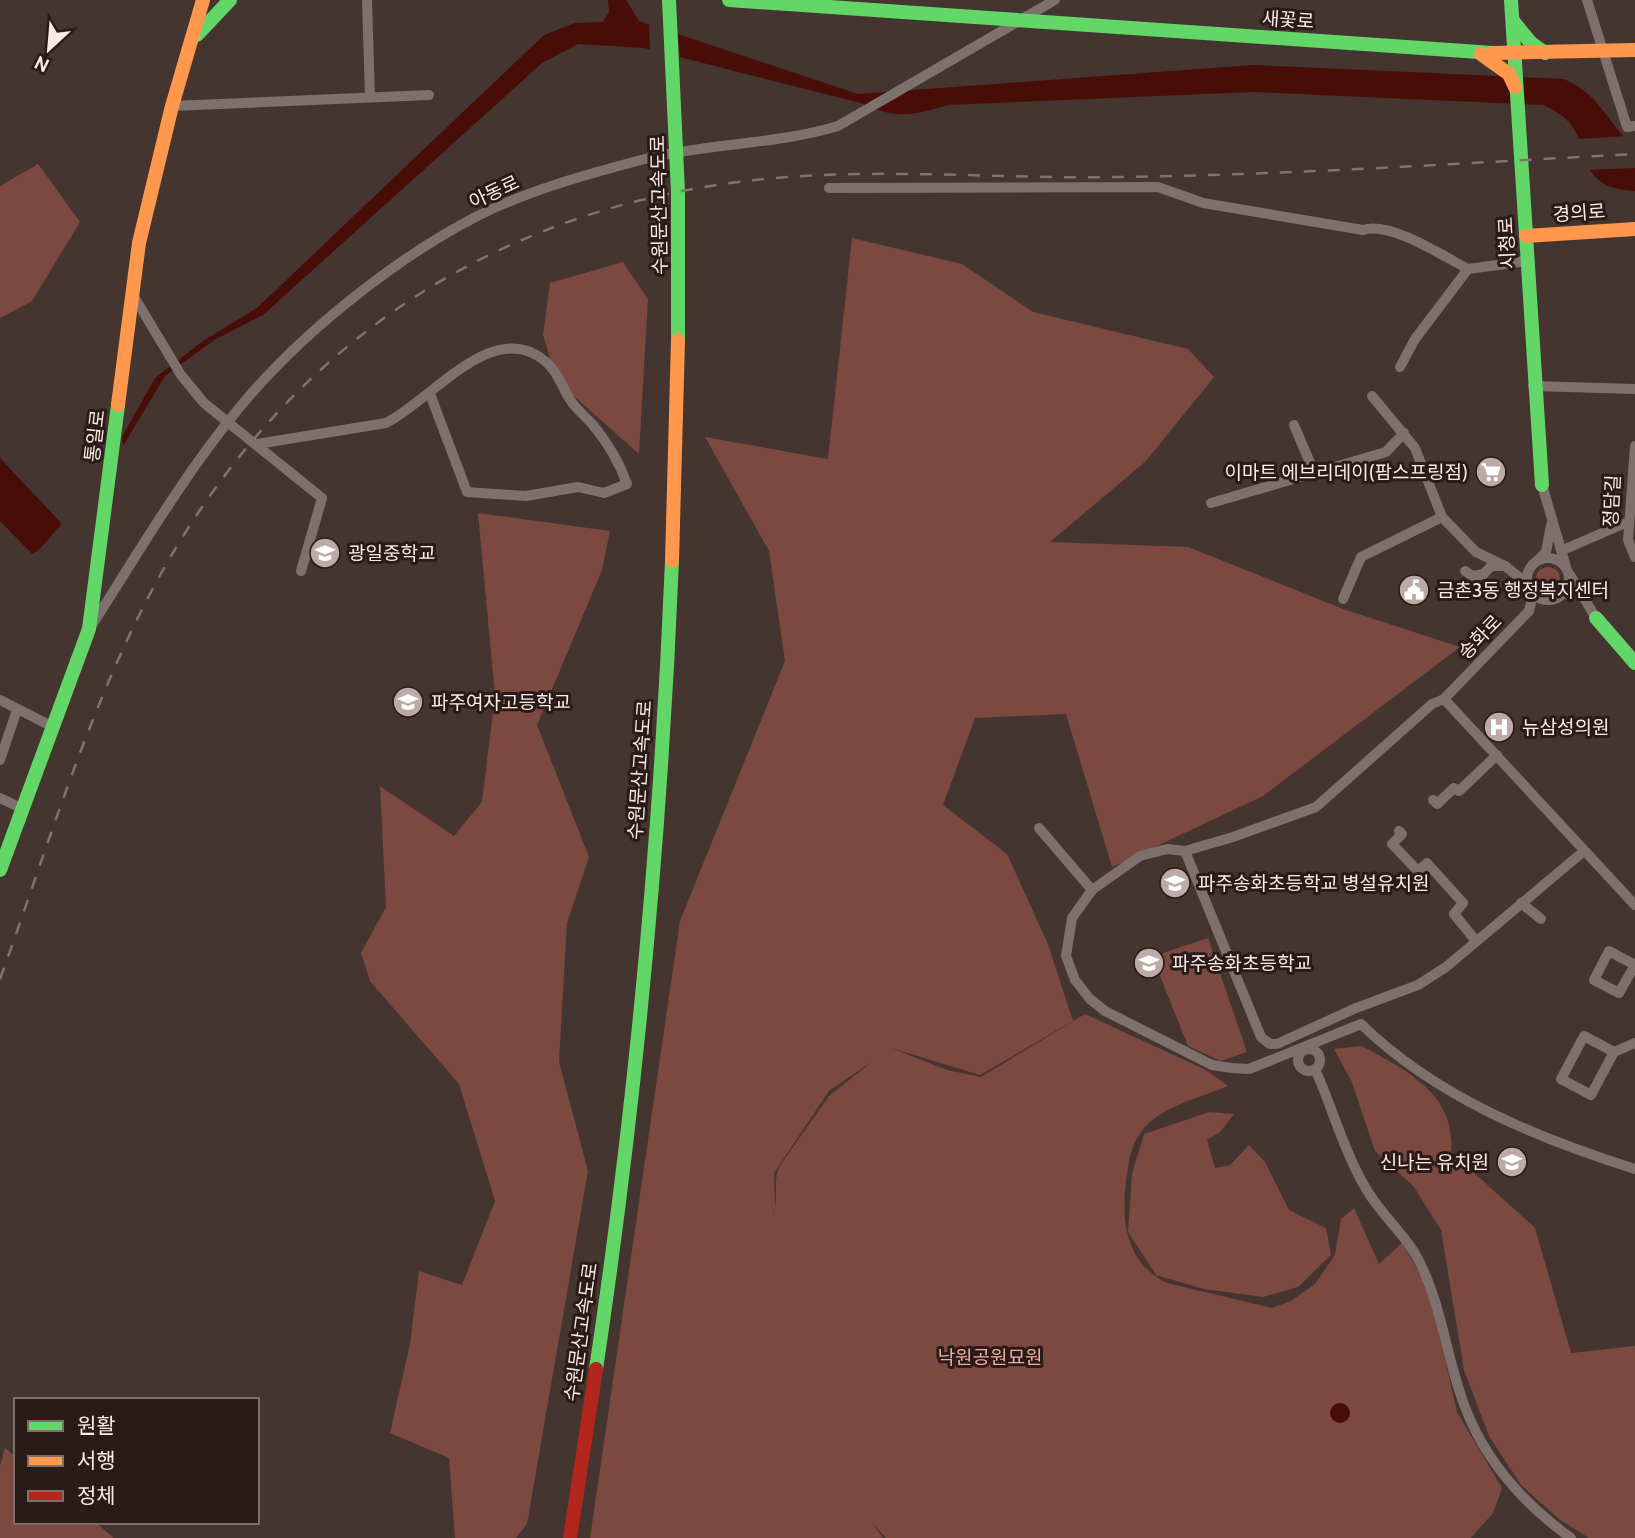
<svg xmlns="http://www.w3.org/2000/svg" width="1635" height="1538" font-family="Cabin,'Noto Sans KR',sans-serif">
<style>
.green{fill:#7b4940;fill-rule:evenodd}
.water{fill:#470d06}
.pier{fill:#453531}
.lines{fill:none;stroke-linecap:round;stroke-linejoin:round}
.street{stroke:#7d706d;stroke-width:10}
.fast{stroke:#63d668;stroke-width:14}
.slow{stroke:#ff974d;stroke-width:14}
.jam{stroke:#b3261e;stroke-width:14}
.rail{stroke:#807270;stroke-width:2.5;stroke-dasharray:12 12;stroke-linecap:butt}
.labels{text-anchor:middle;dominant-baseline:central;stroke-width:6;stroke-linejoin:round;paint-order:stroke}
.street-label{font-size:19px;fill:#fde9e5;stroke:#291b18}
.poi-label{font-size:19px;fill:#fde9e5;stroke:#291b18;text-anchor:start}
.park-label{font-size:19px;fill:#f2aa9c;stroke:#291b18}
</style>
<rect width="100%" height="100%" fill="#453531"/>
<!-- green -->
<g class="green">
<path d="M38,164L80,222L32,301L0,318V186Z"/>
<path d="M852,238L962,264L1033,312L1188,349L1214,377L1146,461L1050,542L1188,547L1343,609L1460,647L1263,796L1112,867L1066,714L975,718L943,805L1007,854L1048,944L1073,1021L980,1075L891,1048L947,1070L981,1077L1085,1014L1206,1070L1228,1086C1202,1097 1166,1105 1146,1126C1131,1142 1129,1160 1126,1181C1121,1221 1126,1263 1167,1283L1272,1308L1291,1301L1315,1284L1335,1255L1341,1219L1354,1208L1379,1264L1402,1243L1429,1290L1457,1412L1502,1488L1493,1513L1471,1538H886L872,1523L883,1538H590L680,921L785,661L769,551L705,437L828,459ZM873,1061L829,1096L779,1167C772,1184 780,1201 772,1217L775,1207L774,1173L829,1091Z"/>
<path d="M623,262L648,299L639,454L557,381L543,335L550,283Z"/>
<path d="M478,513L610,531L602,570L537,725L589,857L567,923L559,1062L588,1171L527,1524L516,1538H455L449,1458L390,1433L410,1344L419,1271L462,1285L495,1201L459,1084L370,981L361,953L386,907L380,786L454,836L482,802L495,695Z"/>
<circle cx="1548" cy="579" r="12"/>
<path d="M1208,938L1247,1052L1221,1061L1188,1046L1158,971L1163,953Z"/>
<path d="M1362,1046C1406,1070 1457,1095 1451,1152L1535,1228L1571,1353L1635,1346V1538H1589L1559,1519L1521,1485L1489,1436L1464,1370L1441,1230L1414,1187L1375,1151L1351,1080L1334,1049Z"/>
<path d="M1209,1112L1234,1114L1220,1132L1207,1140L1215,1168L1230,1165L1249,1145L1265,1162L1289,1210L1326,1228L1331,1255L1298,1287L1263,1297L1204,1289L1156,1275L1128,1232L1132,1174L1144,1134Z"/>
<path d="M5,1448L16,1457V1522H95L114,1538H0V1466Z"/>
</g>
<!-- water -->
<g class="water">
<path d="M608,0H626L639,21L858,94L1253,65L1564,79C1601,95 1607,123 1635,148V191C1560,187 1607,131 1543,105L1254,92L948,105C914,115 895,120 861,103L644,48L578,44L542,63L263,315L214,340L165,376L123,446L122,437L155,378L203,341L257,308L544,35L575,23L603,22L609,12Z"/>
<path d="M0,458L62,524C51,534 44,548 32,554L0,521Z"/>
<circle cx="1340" cy="1413" r="10"/>
</g>
<!-- pier -->
<g class="pier">
<path d="M649,20L678,30L680,61L650,53Z"/>
<path d="M1627,136L1635,143V168L1586,170L1577,139Z"/>
</g>
<g class="lines">
<!-- street -->
<g class="street">
<path d="M367,0L370,97"/>
<path d="M1587,0L1627,127L1635,126"/>
<path d="M172,106L429,95"/>
<path d="M829,188L1158,187L1203,203L1363,230C1390,221 1443,256 1468,269"/>
<path d="M133,295L181,375L204,403L322,498L301,571"/>
<path d="M1400,367L1415,339L1468,269L1527,261"/>
<path d="M1533,386L1635,389"/>
<path d="M1372,396L1415,448L1442,517L1476,552L1505,566"/>
<path d="M1294,425L1314,472"/>
<path d="M257,444L386,423C432,400 493,317 545,361C558,371 562,388 571,401C577,410 586,417 593,425C608,443 619,461 627,484L604,493L578,487L526,496L467,492L430,394"/>
<path d="M1635,446L1628,540L1635,557"/>
<path d="M1542,485L1566,567"/>
<path d="M1211,503L1386,452L1404,433"/>
<path d="M1563,550L1623,524L1628,525"/>
<circle cx="1548" cy="579" r="21"/>
<path d="M1537,561L1546,552L1551,525"/>
<path d="M1465,571L1473,576L1484,574L1491,566H1505L1527,583"/>
<path d="M1570,575L1596,618"/>
<path d="M1343,599L1361,557L1442,517"/>
<path d="M92,625C142,547 190,464 251,394C312,324 410,247 494,208C541,187 595,172 645,159C709,143 775,145 838,126L1055,0"/>
<path d="M1444,699L1529,611L1533,595"/>
<path d="M0,700L53,727"/>
<path d="M0,760L17,710"/>
<path d="M0,798L23,809"/>
<path d="M1433,800L1437,804L1454,788L1459,791L1497,755"/>
<path d="M1039,828L1092,890"/>
<path d="M1399,831L1402,834L1392,844L1418,871L1427,863L1463,903L1454,914L1476,941"/>
<path d="M1185,851L1261,1037L1270,1044H1277L1356,1008L1418,985L1446,967L1584,851"/>
<path d="M1521,903L1541,919"/>
<path d="M1635,905L1444,699L1432,704L1316,807L1233,837L1185,851L1167,849L1140,856L1092,890L1072,918L1066,956L1075,980L1090,999L1105,1011L1212,1065L1232,1068L1249,1069L1361,1024C1436,1097 1537,1138 1635,1169"/>
<path d="M1635,965L1619,993L1594,980L1609,951L1635,965V966"/>
<path d="M1584,1036L1614,1052L1591,1095L1561,1079Z"/>
<circle cx="1309" cy="1060" r="11"/>
<path d="M1614,1052L1635,1043"/>
<path d="M1315,1069C1333,1109 1345,1155 1368,1192C1384,1218 1408,1237 1421,1265C1443,1311 1447,1361 1465,1407C1486,1463 1524,1504 1571,1538"/>
</g>
<!-- fast -->
<g class="fast">
<path d="M669,0L678,192V340"/>
<path d="M729,0L1493,53"/>
<path d="M1511,0L1542,485"/>
<path d="M1513,21L1531,43L1545,53"/>
<path d="M197,35L230,0"/>
<path d="M1596,618L1635,663"/>
<path d="M0,870L89,629L118,405"/>
<path d="M596,1369C636,1102 661,831 672,561"/>
</g>
<!-- slow -->
<g class="slow">
<path d="M1493,53L1635,50"/>
<path d="M1481,54L1509,74L1515,87"/>
<path d="M1526,236L1635,229"/>
<path d="M118,405L139,243L172,106L203,0"/>
<path d="M672,561L678,340"/>
</g>
<!-- jam -->
<path class="jam" d="M570,1538L596,1369"/>
<!-- rail -->
<path class="rail" d="M0,979C56,825 102,660 192,522C331,310 536,196 787,177C897,169 1008,179 1118,177C1290,175 1463,163 1635,154"/>
</g>
<!-- icons -->
<defs>
<g id="supermarket-disc" transform="scale(1.575)"><circle r="9.5" fill="#bdaaa6" stroke="#291b18"/><path d="M-6-5.5h2.5l.6 2H6L4.5 2H-2.5L-4.4-4H-6ZM-1.5 3.2a1.3 1.3 0 1 0 .1 0ZM3 3.2a1.3 1.3 0 1 0 .1 0Z" fill="#fff"/></g>
<g id="school-disc" transform="scale(1.575)"><circle r="9.5" fill="#bdaaa6" stroke="#291b18"/><path d="M0-5L7-2L0 1L-7-2ZM-4 1L0 2.5L4 1V4Q0 6-4 4Z" fill="#fff"/></g>
<g id="civic-disc" transform="scale(1.575)"><circle r="9.5" fill="#bdaaa6" stroke="#291b18"/><path d="M-.6-6.5H3V-4.5H.6V-3L4-1V1h2V6H-6V1h2V-1L-.6-3ZM-1.2 2.5V6h2.4V2.5Z" fill="#fff"/></g>
<g id="hospital-disc" transform="scale(1.575)"><circle r="9.5" fill="#bdaaa6" stroke="#291b18"/><path d="M-5-5h3v3.5h4V-5h3V5h-3V1.5h-4V5h-3Z" fill="#fff"/></g>
</defs>
<g fill-rule="evenodd">
<use href="#supermarket-disc" x="1491" y="472"/>
<use href="#school-disc" x="325" y="553"/>
<use href="#civic-disc" x="1414" y="590"/>
<use href="#school-disc" x="408" y="702"/>
<use href="#hospital-disc" x="1499" y="727"/>
<use href="#school-disc" x="1175" y="883"/>
<use href="#school-disc" x="1149" y="963"/>
<use href="#school-disc" x="1512" y="1162"/>
</g>
<g class="labels">
<!-- street labels -->
<g class="street-label">
<text transform="translate(1288 20) rotate(4)">새꽃로</text>
<text transform="translate(494 192) rotate(-25)">아동로</text>
<text transform="translate(659 205) rotate(-91)">수원문산고속도로</text>
<text transform="translate(1579 213) rotate(-4)">경의로</text>
<text transform="translate(1507 243) rotate(-93)">시청로</text>
<text transform="translate(95 436) rotate(-83)">통일로</text>
<text transform="translate(1612 501) rotate(-87)">정담길</text>
<text transform="translate(1480 637) rotate(-46)">송화로</text>
<text transform="translate(640 770) rotate(-86)">수원문산고속도로</text>
<text transform="translate(581 1332) rotate(-82)">수원문산고속도로</text>
</g>
<!-- poi labels -->
<g class="poi-label">
<text x="1468" y="472" text-anchor="end">이마트 에브리데이(팜스프링점)</text>
<text x="348" y="553">광일중학교</text>
<text x="1437" y="590">금촌3동 행정복지센터</text>
<text x="431" y="702">파주여자고등학교</text>
<text x="1522" y="727">뉴삼성의원</text>
<text x="1198" y="883">파주송화초등학교 병설유치원</text>
<text x="1172" y="963">파주송화초등학교</text>
<text x="1489" y="1162" text-anchor="end">신나는 유치원</text>
</g>
<!-- park labels -->
<g class="park-label">
<text x="990" y="1357">낙원공원묘원</text>
</g>
</g>
<!-- legend -->
<rect x="14" y="1398" width="245" height="126" fill="#291b18" stroke="#7e6d6a" stroke-width="2"/>
<rect x="28" y="1421" width="35" height="10" fill="#63d668" stroke="#7e6d6a" stroke-width="2"/>
<text x="77" y="1433" font-size="21" fill="#fde9e5">원활</text>
<rect x="28" y="1456" width="35" height="10" fill="#ff974d" stroke="#7e6d6a" stroke-width="2"/>
<text x="77" y="1468" font-size="21" fill="#fde9e5">서행</text>
<rect x="28" y="1491" width="35" height="10" fill="#b3261e" stroke="#7e6d6a" stroke-width="2"/>
<text x="77" y="1503" font-size="21" fill="#fde9e5">정체</text>
<!-- north arrow -->
<g transform="translate(49 49) rotate(206)" stroke="#291b18" stroke-width="5" paint-order="stroke">
<path d="M0-5L12 26L0 18L-12 26Z" fill="#fde9e5"/>
<text y="-10" font-size="19" font-weight="bold" text-anchor="middle" fill="#fde9e5">N</text>
</g>
</svg>
